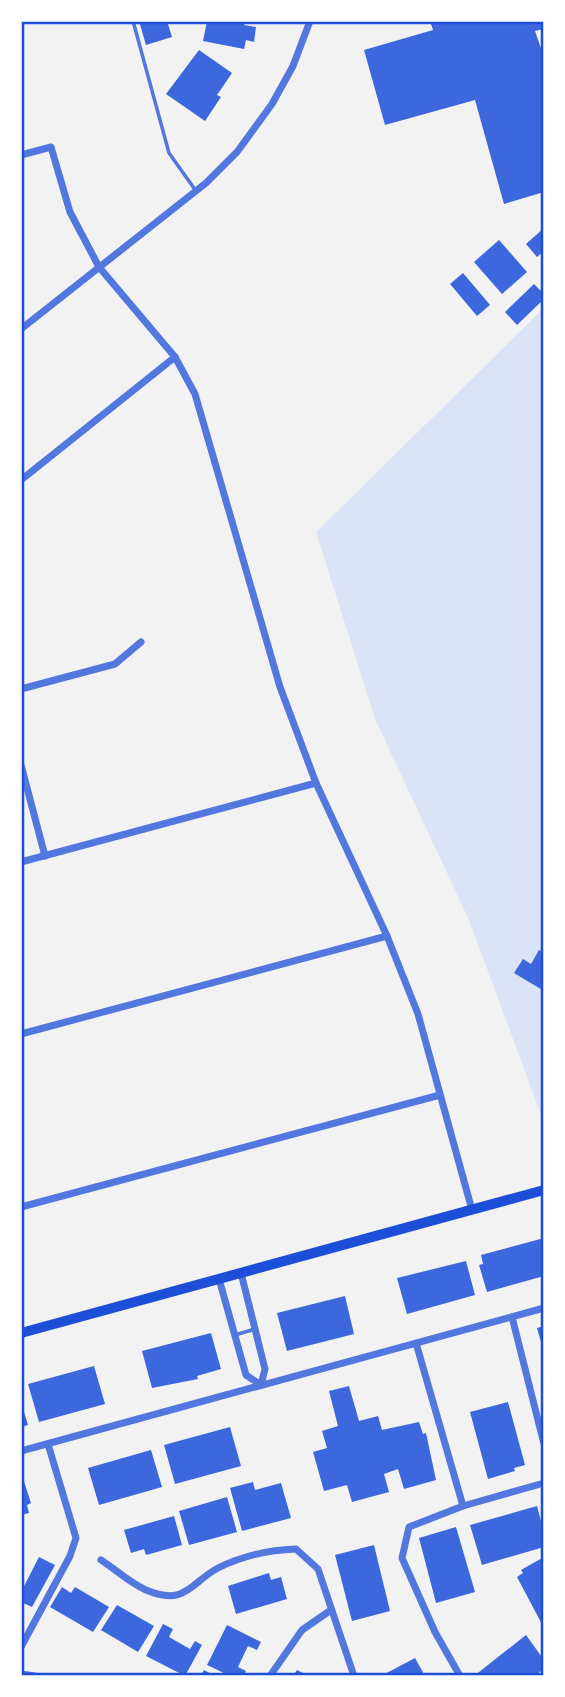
<svg xmlns="http://www.w3.org/2000/svg" width="565" height="1697" font-family="Figtree,sans-serif">
<style>
.green{fill:#dbe4f7}
.building{fill:#3d67dc}
.lines{fill:none;stroke-linecap:round;stroke-linejoin:round}
.service{stroke:#5277de;stroke-width:3.5}
.minor{stroke:#5277de;stroke-width:7}
.secondary{stroke:#1d4ed8;stroke-width:10}
.neatline{fill:none;stroke:#1d4ed8;stroke-width:2.5}
</style>
<rect width="100%" height="100%" fill="#f2f2f2"/>
<!-- green -->
<path class="green" d="M544,308V1123L469,920L375,719L316,532Z"/>
<!-- building -->
<g class="building">
<path d="M139,21H167L172,37L146,45Z"/>
<path d="M207,21H245L244,25L256,27L254,42L246,40L244,49L203,41Z"/>
<path d="M430,21H544V29L535,31L544,57V192L504,204L475,100L385,125L364,50L433,30Z"/>
<path d="M199,50L232,73L217,95L221,97L205,121L166,94Z"/>
<path d="M544,228V251L537,257L526,244Z"/>
<path d="M499,240L527,272L502,294L474,262Z"/>
<path d="M463,273L490,305L477,316L450,284Z"/>
<path d="M534,284L544,294V299L517,325L505,312Z"/>
<path d="M539,950L544,953V991L514,973L523,959L531,964Z"/>
<path d="M544,1238V1276L487,1292L479,1265L483,1264L481,1255Z"/>
<path d="M466,1261L475,1295L407,1314L397,1278Z"/>
<path d="M345,1296L354,1334L287,1351L277,1313Z"/>
<path d="M544,1326V1349H543L537,1328Z"/>
<path d="M211,1333L221,1369L197,1376L198,1379L152,1388L142,1351Z"/>
<path d="M94,1366L105,1404L39,1422L28,1384Z"/>
<path d="M349,1386L359,1421L378,1416L382,1430L419,1422L423,1434L426,1433L436,1480L404,1489L398,1469L384,1474L389,1492L352,1502L347,1485L324,1491L313,1452L327,1448L322,1431L338,1426L329,1391Z"/>
<path d="M21,1402L28,1425L21,1427Z"/>
<path d="M508,1402L525,1465L514,1468L515,1471L488,1479L470,1412Z"/>
<path d="M230,1427L241,1466L175,1484L164,1445Z"/>
<path d="M151,1450L162,1487L99,1505L88,1468Z"/>
<path d="M21,1472L31,1503L27,1505L29,1513L21,1515Z"/>
<path d="M253,1482L255,1490L281,1483L291,1518L242,1531L230,1488Z"/>
<path d="M227,1497L237,1532L189,1545L179,1511Z"/>
<path d="M537,1506L544,1532V1547L482,1565L470,1525Z"/>
<path d="M174,1516L182,1545L146,1555L144,1549L131,1553L124,1530Z"/>
<path d="M456,1527L475,1592L436,1603L419,1538Z"/>
<path d="M374,1545L390,1611L352,1621L335,1555Z"/>
<path d="M39,1557L55,1565L32,1607L21,1602V1592Z"/>
<path d="M544,1557V1628L517,1577L523,1573L521,1570Z"/>
<path d="M269,1573L271,1580L281,1577L287,1599L236,1614L228,1586Z"/>
<path d="M62,1587L71,1593L75,1587L109,1607L93,1632L50,1607Z"/>
<path d="M117,1605L154,1626L138,1652L101,1630Z"/>
<path d="M163,1624L173,1629L169,1637L190,1649L195,1641L202,1645L185,1676L146,1656Z"/>
<path d="M227,1625L261,1642L257,1650L248,1646L238,1667L246,1671L243,1676H230L207,1665Z"/>
<path d="M526,1635L544,1660V1669L534,1676H474Z"/>
<path d="M415,1658L425,1676H381Z"/>
<path d="M204,1670L215,1676H200Z"/>
<path d="M297,1670L309,1676H293Z"/>
</g>
<g class="lines">
<!-- service -->
<g class="service">
<path d="M21,21H22"/>
<path d="M133,21L169,153L196,191"/>
<path d="M235,1335L255,1329"/>
</g>
<!-- minor -->
<g class="minor">
<path d="M21,155L51,147L70,212L99,267L175,357L195,394L280,687L316,783L387,936L418,1014L472,1210"/>
<path d="M21,329L206,183L237,152L272,104L293,66L310,21"/>
<path d="M21,480L175,357"/>
<path d="M21,689L115,664L141,642"/>
<path d="M21,765L45,856"/>
<path d="M21,862L316,783"/>
<path d="M21,1034L387,936"/>
<path d="M21,1207L440,1095"/>
<path d="M219,1279L246,1375L261,1385L265,1369L241,1273"/>
<path d="M512,1317L544,1444"/>
<path d="M416,1343L463,1506"/>
<path d="M21,1451L544,1308"/>
<path d="M101,1560C115,1569 130,1583 146,1590C186,1607 191,1582 218,1568C244,1555 268,1550 296,1549L318,1569L354,1676"/>
<path d="M21,1647L70,1556L76,1538L48,1444"/>
<path d="M21,1674L35,1676"/>
<path d="M270,1676L302,1630L331,1610"/>
<path d="M460,1676L435,1632L402,1558L409,1527L463,1506L544,1483"/>
</g>
<!-- secondary -->
<path class="secondary" d="M21,1333L544,1190"/>
</g>
<!-- border -->
<rect width="565" height="1697" fill="none" stroke="#ffffff" stroke-width="46"/>
<rect x="23" y="23" width="519" height="1651" class="neatline"/>
</svg>
